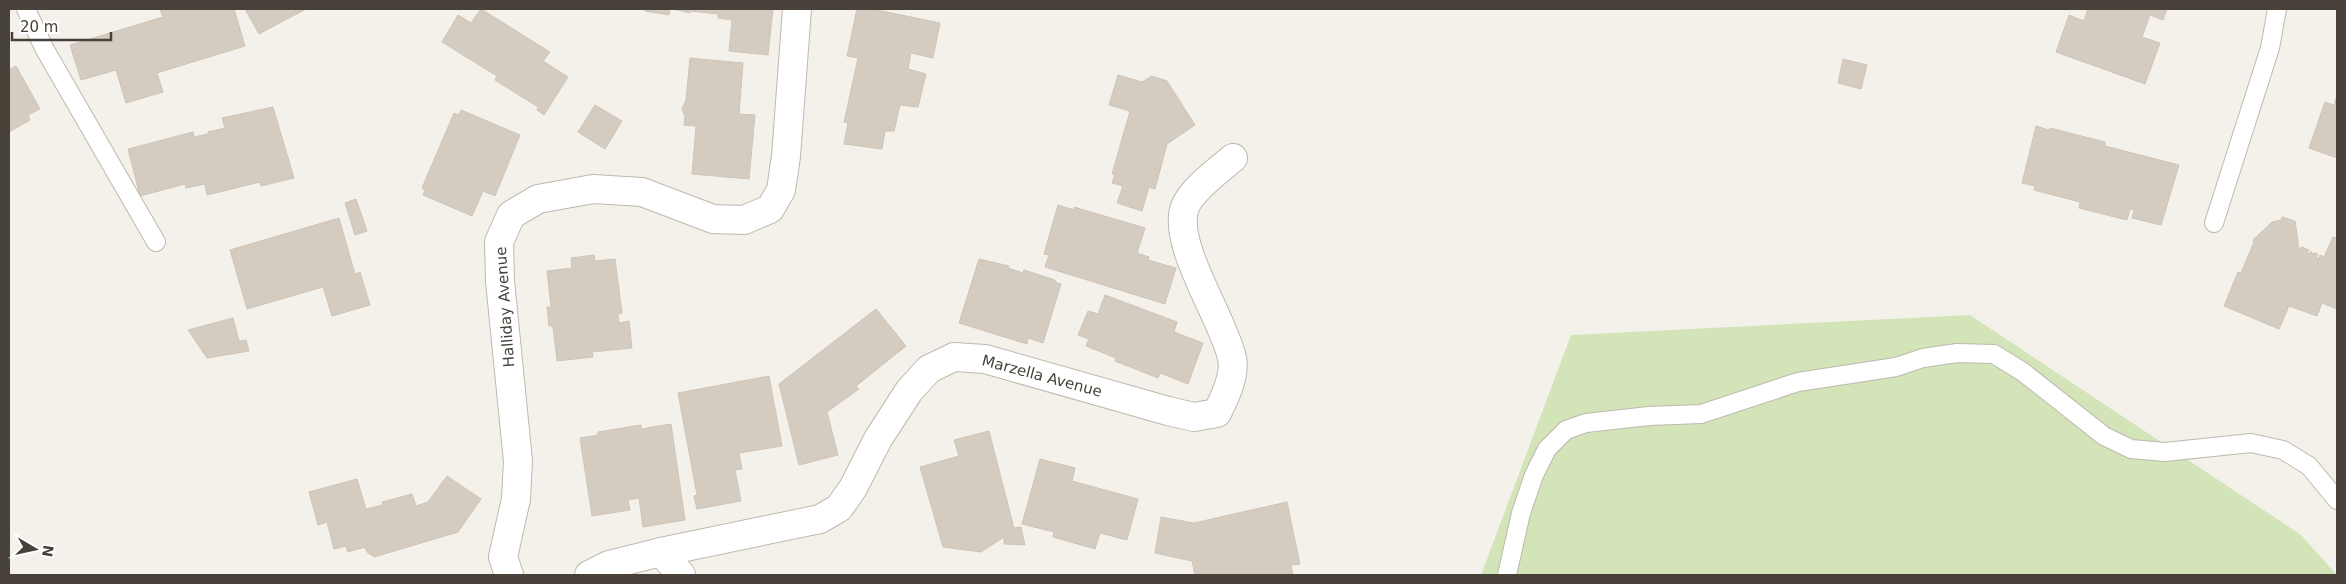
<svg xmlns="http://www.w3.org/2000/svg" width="2346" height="584" font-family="'DejaVu Sans',sans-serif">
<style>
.green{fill:#d2e4b8}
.building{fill:#d5ccc1;stroke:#cfc4b5}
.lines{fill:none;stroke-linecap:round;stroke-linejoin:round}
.service-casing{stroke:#bfb8ae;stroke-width:20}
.minor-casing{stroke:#bfb8ae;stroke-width:30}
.service{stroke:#fff;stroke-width:18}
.minor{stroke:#fff;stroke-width:28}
.labels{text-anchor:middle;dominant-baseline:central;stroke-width:4;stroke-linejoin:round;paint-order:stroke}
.street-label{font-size:15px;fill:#474139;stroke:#fff}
</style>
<rect width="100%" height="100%" fill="#f4f1eb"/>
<!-- green -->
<path class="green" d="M1970,315L2301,535L2337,575H1481L1571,335Z"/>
<!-- building -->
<g class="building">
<path d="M160,9H234L245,46L157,73L163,92L126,103L116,70L81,80L70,45L163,17Z"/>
<path d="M245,9H306L259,34Z"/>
<path d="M481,9L550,52L543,61L568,77L544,115L537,110L538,107L495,80L497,76L442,42L458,15L471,23Z"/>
<path d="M646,9H670L669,15L645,11Z"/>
<path d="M673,9H773L768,55L729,51L732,20L718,18V14L690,11V13Z"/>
<path d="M857,9H872L940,23L933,58L911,53L908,69L926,74L918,107L900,105L894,131H885L882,149L844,144L848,123L844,122L858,58L847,56Z"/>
<path d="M2088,9H2167L2163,20L2150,15L2142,37L2160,43L2145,84L2056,52L2069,15L2084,21Z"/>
<path d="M690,58L743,63L739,114L755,115L749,179L692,174L696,126L684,125L685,117L682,109L686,100Z"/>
<path d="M1843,59L1867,65L1861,89L1838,83Z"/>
<path d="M16,66L40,109L28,115L30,120L9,132V70Z"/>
<path d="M1118,75L1142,82L1152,76L1167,81L1195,125L1167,144L1155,189L1149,187L1142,211L1117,203L1123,186L1112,183L1115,175L1112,174L1130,111L1109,105Z"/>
<path d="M2337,95V158L2309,148L2325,102L2334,105Z"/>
<path d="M595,105L622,121L605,149L578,132Z"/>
<path d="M273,107L294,178L261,186L260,182L207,195L205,184L186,188L185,184L140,196L128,149L193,132L194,137L208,134V132L225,128L222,118Z"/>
<path d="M461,110L520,135L495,196L483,191L472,216L423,195L425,190L422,188L454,113L459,115Z"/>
<path d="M2036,126L2049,130L2050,128L2105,142V146L2179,165L2161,225L2132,218L2134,210L2130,209L2127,220L2079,208L2080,202L2034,190L2035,186L2022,183Z"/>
<path d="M356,199L367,231L355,235L345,203Z"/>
<path d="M1058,205L1074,210V207L1145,228L1137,253L1149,257L1148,260L1176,268L1165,304L1045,267L1049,255L1044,254Z"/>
<path d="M2282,217L2295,221L2299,249L2302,247L2309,250L2307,252L2310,254L2311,251L2313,255L2314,253L2318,254L2316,257L2319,258L2320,255L2324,257L2323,259L2333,237L2337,238V309L2322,303L2317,316L2289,306L2279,329L2224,306L2238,272L2241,273L2254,242L2253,240L2272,222L2281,220Z"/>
<path d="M339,218L355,274L360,272L370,305L332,316L323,287L247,309L230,250Z"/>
<path d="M594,255L595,261L615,259L622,313L618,314L619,323L629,321L632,348L592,352L593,357L557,361L553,326H549L547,307H551L547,271L572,268L571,258Z"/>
<path d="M979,259L1009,266L1008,268L1023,273L1024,270L1055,280V282L1061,284L1043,343L1028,338L1027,344L959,323Z"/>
<path d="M1105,295L1177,322L1174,332L1203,343L1188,384L1160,373L1158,378L1115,361L1116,358L1086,346L1089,339L1078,335L1088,311L1098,314Z"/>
<path d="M876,309L906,346L856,386L859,389L827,412L838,455L799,465L779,384Z"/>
<path d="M233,318L239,341L246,340L249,351L207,358L188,330Z"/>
<path d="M769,376L782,446L739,453L742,469L735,470L741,501L697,509L694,496L697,495L678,393Z"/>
<path d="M671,424L685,520L643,527L639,498L628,500L630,510L592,516L580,438L598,435V432L641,425V429Z"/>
<path d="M989,431L1014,528L1021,527L1025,545L1004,544V537L981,552L943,547L920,467L959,456L954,440Z"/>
<path d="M1040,459L1075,468L1072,481L1138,499L1127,540L1100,533L1095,549L1053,537L1054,532L1022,524Z"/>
<path d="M447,476L481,499L458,532L374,557L367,552L365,547L348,552L346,546L334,549L327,522L318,525L309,492L357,479L366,509L383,505L382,502L412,494L416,506L428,502Z"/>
<path d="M1287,502L1300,564L1291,565L1293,575H1195L1192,561L1155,553L1161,517L1194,523Z"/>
</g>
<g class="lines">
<!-- service casing -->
<g class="service-casing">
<g id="service">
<path d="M26,9L44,48L156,242"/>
<path d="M2214,223L2270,48L2277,9"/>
<path d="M1507,575L1521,513L1534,475L1547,449L1566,430L1586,423L1649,416L1701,414L1798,382L1896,367L1923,358L1957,353L1994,354L2023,372L2104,436L2131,449L2165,452L2251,443L2283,450L2309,466L2337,500"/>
</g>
</g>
<!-- minor casing -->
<g class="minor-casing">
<g id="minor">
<path d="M661,552L820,519L839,508L853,488L878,439L909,391L929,369L954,357L985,359L1168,411L1194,417L1217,413C1224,399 1236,375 1232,358C1224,320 1171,243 1185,207C1191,190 1220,169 1233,158"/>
<path d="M509,575L503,557L516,499L518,461L500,281L499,242L511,215L538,199L593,189L642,192L713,219L744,220L770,209L781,190L786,156L797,9"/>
<path d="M589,575L609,565L661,552L681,575"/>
</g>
</g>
<!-- service -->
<use href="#service" class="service"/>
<!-- minor -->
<use href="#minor" class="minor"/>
</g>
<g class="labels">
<!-- street labels -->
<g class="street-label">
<text transform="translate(505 307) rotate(-94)">Halliday Avenue</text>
<text transform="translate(1042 376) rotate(15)">Marzella Avenue</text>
</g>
</g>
<!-- border -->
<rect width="2346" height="584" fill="none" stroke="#474139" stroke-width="20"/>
<!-- north arrow -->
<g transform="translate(35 549) rotate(99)" stroke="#ffffff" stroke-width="4" paint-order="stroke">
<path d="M0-4L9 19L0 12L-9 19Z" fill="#474139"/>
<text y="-8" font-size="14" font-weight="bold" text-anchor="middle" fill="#474139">N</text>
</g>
<!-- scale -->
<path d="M12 32v8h99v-8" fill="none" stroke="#474139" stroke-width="2.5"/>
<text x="20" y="32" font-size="15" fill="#474139" stroke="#ffffff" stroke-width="4" paint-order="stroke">20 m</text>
</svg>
